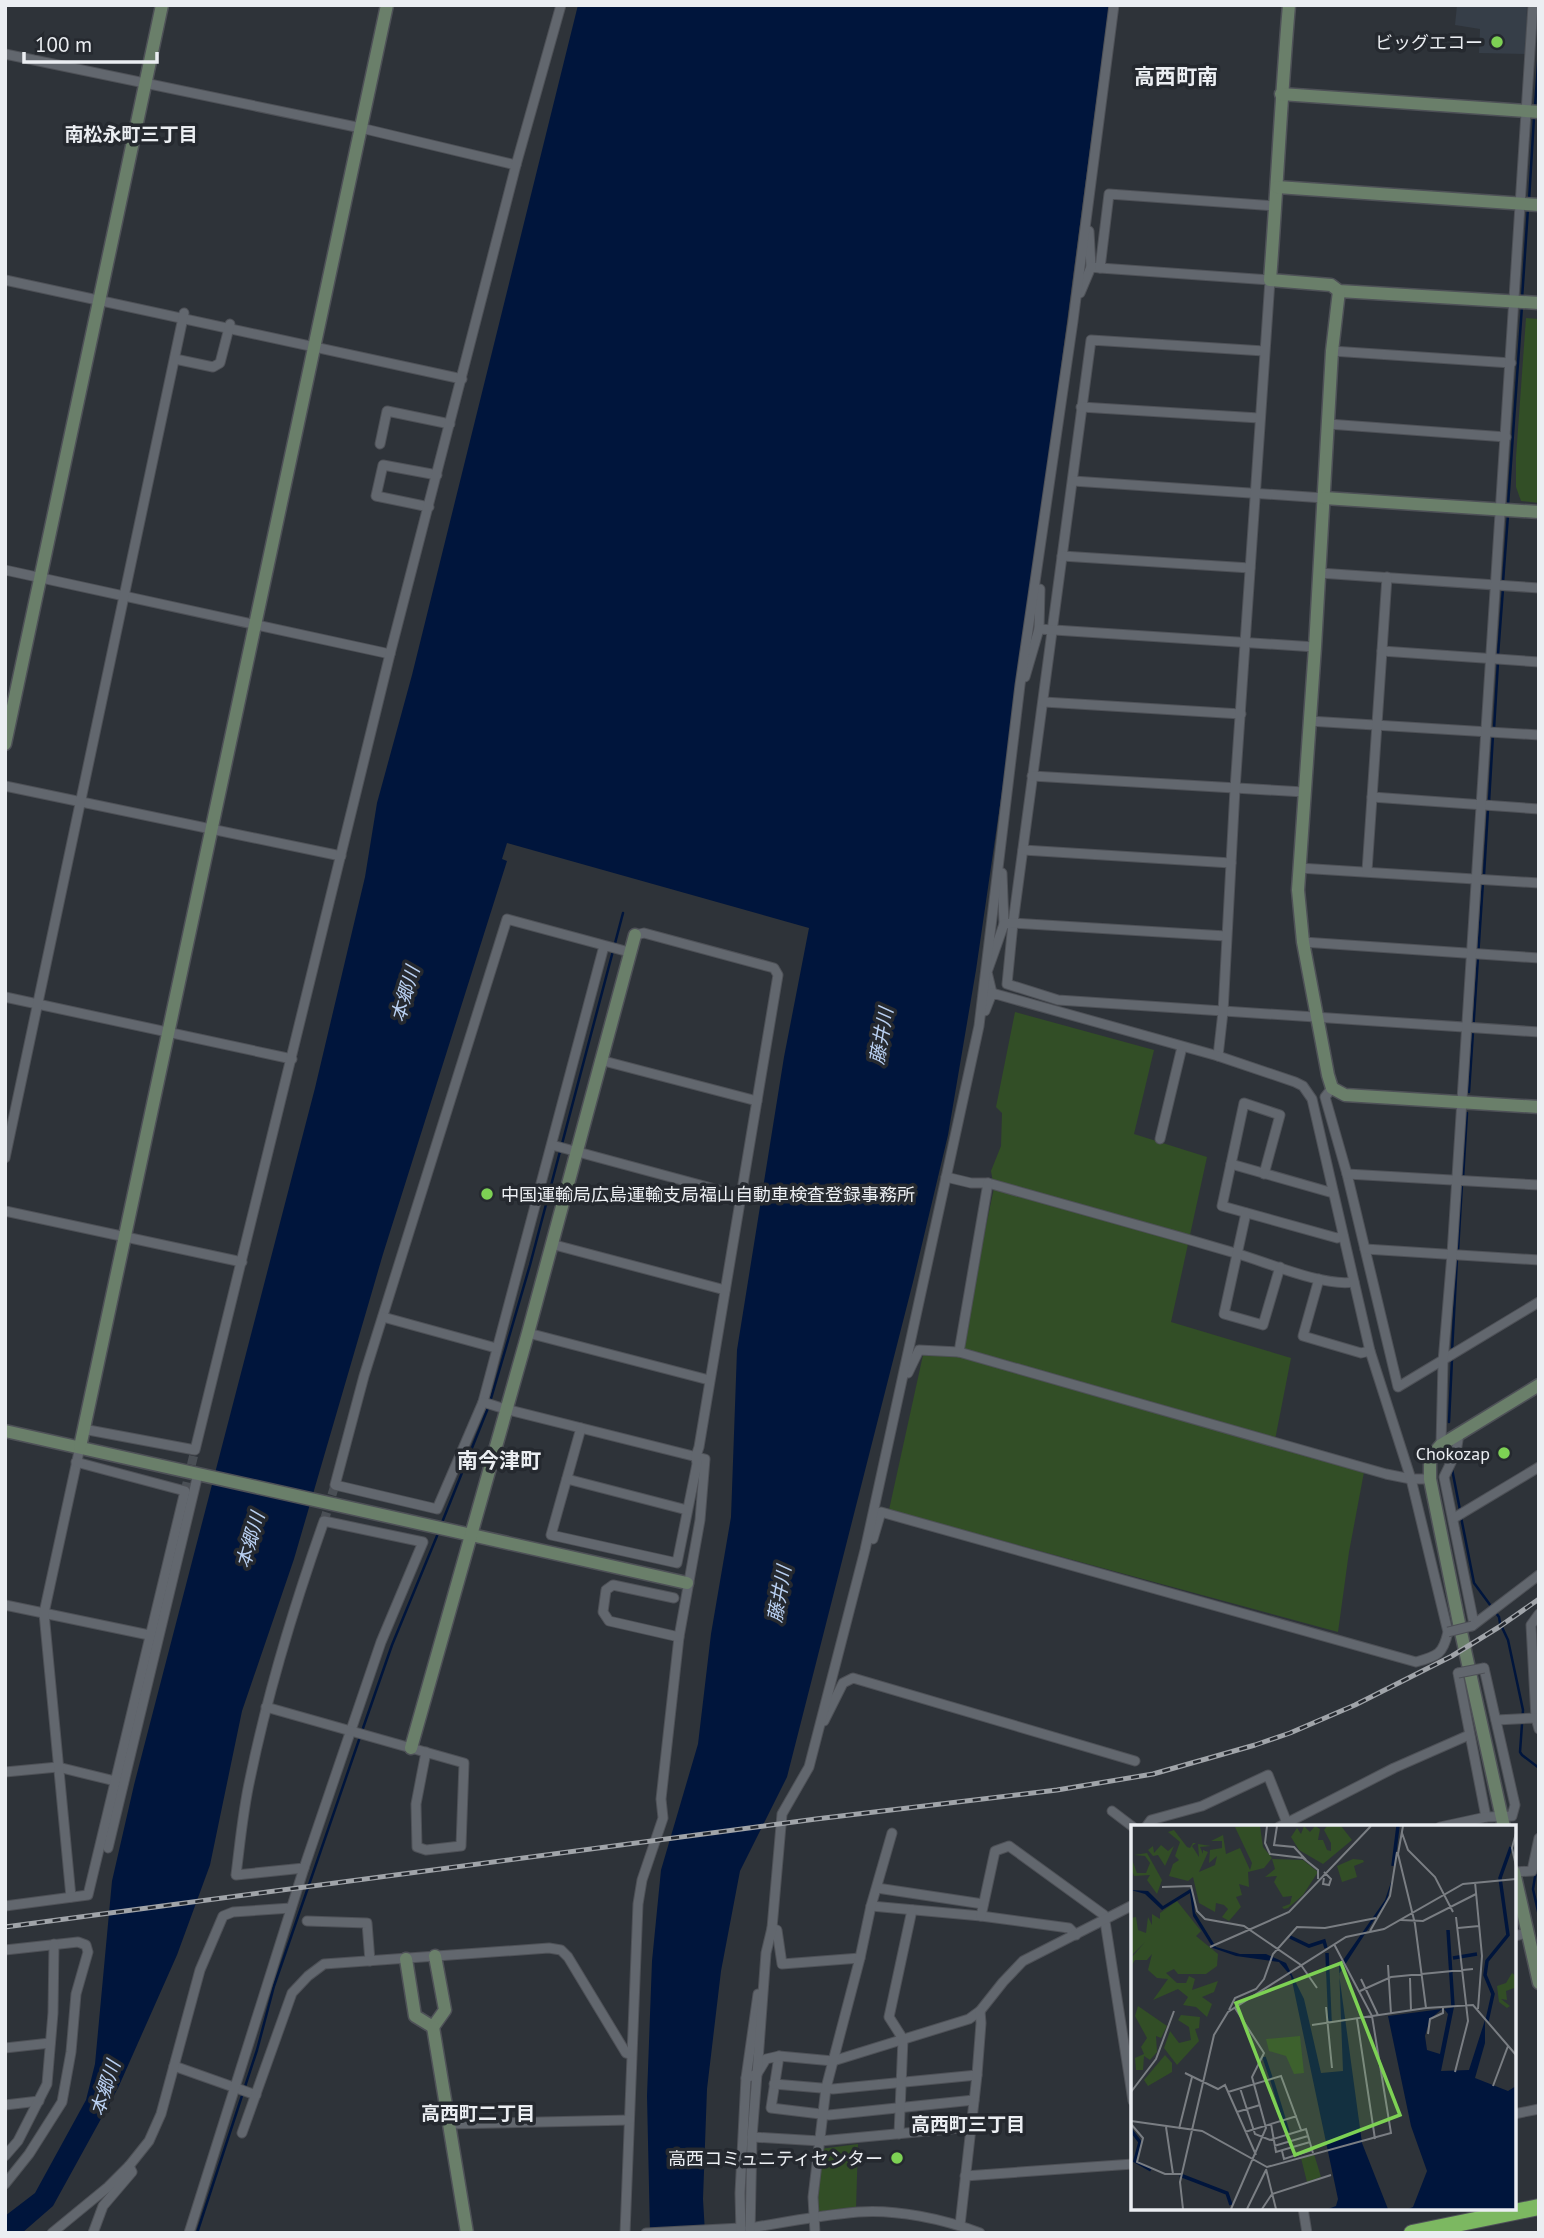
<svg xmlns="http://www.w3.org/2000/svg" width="1544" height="2238" font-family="'PT Sans','Noto Sans JP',sans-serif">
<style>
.built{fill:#363e48}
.green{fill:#324e26}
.water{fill:#00153c}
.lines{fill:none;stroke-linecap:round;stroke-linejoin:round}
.stream{stroke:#00153c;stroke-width:2.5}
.street-tunnel{stroke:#4a4f55;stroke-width:9;stroke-dasharray:9 4.5;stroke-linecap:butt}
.street-casing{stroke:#4e5157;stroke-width:11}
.secondary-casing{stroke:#4e5157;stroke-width:15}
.highway-casing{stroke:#4e5157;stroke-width:18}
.street{stroke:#62676e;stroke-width:9}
.secondary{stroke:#6a7f6a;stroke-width:12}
.highway{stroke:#7cb861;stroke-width:16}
.rail-casing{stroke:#a0a4a9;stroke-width:5}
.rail{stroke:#25292f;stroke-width:2.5;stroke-dasharray:8;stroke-linecap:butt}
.street-bridge-casing{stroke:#4e5157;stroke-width:11;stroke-linecap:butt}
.street-bridge{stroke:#62676e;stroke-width:9}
.poi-dot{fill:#7dd154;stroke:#25292f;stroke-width:2.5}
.labels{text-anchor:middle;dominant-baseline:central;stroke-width:7;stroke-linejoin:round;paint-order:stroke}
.poi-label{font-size:18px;fill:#ebeef2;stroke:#25292f;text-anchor:end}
.neighbourhood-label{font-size:19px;font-weight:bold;fill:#ebeef2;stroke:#25292f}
.water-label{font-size:19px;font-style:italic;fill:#b9d0f2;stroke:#25292f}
.quarter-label{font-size:21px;font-weight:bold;fill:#ebeef2;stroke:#25292f}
.inset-river{fill:none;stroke:#00153c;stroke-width:3.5}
.inset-road{fill:none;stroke:#7a7e83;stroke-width:2}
.view{fill:#7dd154;fill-opacity:0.15;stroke:#7dd154;stroke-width:3.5}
.inset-edge{fill:none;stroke:#ebeef2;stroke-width:3.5}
</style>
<rect width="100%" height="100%" fill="#2e3339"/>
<!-- built -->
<path class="built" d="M1457,5H1527L1526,54L1479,53L1480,29L1455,25Z"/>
<!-- green -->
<g class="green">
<path d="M1526,318L1539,319V503L1521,501L1516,487V457Z"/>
<path d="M1015,1012L1154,1050L1134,1134L1207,1157L1171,1322L1291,1358L1274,1445L1364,1472L1349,1552L1338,1632L889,1510L923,1355L940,1353L959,1354L994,1188L991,1171L1001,1146L1002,1113L996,1107Z"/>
<path d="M858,2144L856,2208L818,2212L816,2198L820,2149Z"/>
</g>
<!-- water -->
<path class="water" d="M578,5H1109L1033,578L976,970L948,1135L913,1282L787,1777L740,1871L721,1971L707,2089L703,2199L705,2233H650L647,2096L652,1961L661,1870L698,1744L711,1634L731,1517L737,1350L784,1057L809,928L507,843L502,859L507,861L383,1254L294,1559L242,1711L210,1865L177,1955L118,2088L53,2206L22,2233H5V2216L35,2193L86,2100L95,2064L112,1881L134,1785L315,1088L365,877L377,803L412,675Z"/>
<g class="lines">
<!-- stream -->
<g class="stream">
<path d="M1535,107L1539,49"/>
<path d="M1529,201L1534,117"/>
<path d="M1522,299L1528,208"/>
<path d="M1508,505L1522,306"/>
<path d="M1503,582L1508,515"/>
<path d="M1498,655L1503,589"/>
<path d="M1494,729L1498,662"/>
<path d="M1489,802L1493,735"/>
<path d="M1484,875L1488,809"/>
<path d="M1469,1092L1483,882"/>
<path d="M1463,1178L1467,1113"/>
<path d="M1458,1251L1462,1184"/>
<path d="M1452,1352L1457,1258"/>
<path d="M490,1402L530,1265L623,913"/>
<path d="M1449,1422L1452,1359"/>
<path d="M1452,1469L1460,1510"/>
<path d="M1461,1517L1474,1583L1499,1617L1500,1623L1508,1640L1523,1710L1520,1752L1522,1755L1539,1768"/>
<path d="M441,1525L488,1408"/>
<path d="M362,1731L392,1645L439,1531"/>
<path d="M1536,1871L1533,1889L1539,1916"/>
<path d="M197,2233L257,2050L274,1986L360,1737"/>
</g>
<!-- street-tunnel -->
<g class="street-tunnel">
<path d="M185,1491L195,1450"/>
<path d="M324,1521L335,1485"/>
</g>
<!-- street casing -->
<g class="street-casing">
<g id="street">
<path d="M5,54L361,128L516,165"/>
<path d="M1089,231L1091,267"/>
<path d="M5,280L462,379"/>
<path d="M1080,293L1091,267L1100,268"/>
<path d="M1264,351L1091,340L1013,923L1007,984L1058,1000L1539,1032"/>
<path d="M1332,351L1511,363"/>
<path d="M175,359L213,367L220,363L230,324"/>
<path d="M1081,407L1259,418"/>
<path d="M1328,424L1506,437"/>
<path d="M380,444L387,411L450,424"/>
<path d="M1073,481L1324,498"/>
<path d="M429,507L376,496L383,465L437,475"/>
<path d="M1062,556L1250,568"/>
<path d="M5,570L390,654"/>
<path d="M1319,573L1539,588"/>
<path d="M1039,629L1040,589"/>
<path d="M1382,651L1539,662"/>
<path d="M1025,677L1039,629L1315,647"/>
<path d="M1044,702L1241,714"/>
<path d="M1309,721L1539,735"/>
<path d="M1032,776L1304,792"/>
<path d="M5,786L341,856"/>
<path d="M1372,797L1539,809"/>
<path d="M1023,850L1231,863"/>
<path d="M1299,868L1539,883"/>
<path d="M1367,871L1387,577"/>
<path d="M1002,873L1004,924"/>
<path d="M1303,942L1539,958"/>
<path d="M604,946L483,1402L437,1509L335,1485L364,1376L507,919L629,952"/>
<path d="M992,993L987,972L1004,924L1013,923L1226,936"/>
<path d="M5,997L292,1059"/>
<path d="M1218,1056L1223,1012L1235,789L1270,280L1100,268L1109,194L1276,206"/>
<path d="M600,1060L757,1101"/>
<path d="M1332,1088L1325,1097L1347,1174L1398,1387L1539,1302"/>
<path d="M1160,1139L1182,1047"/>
<path d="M552,1145L741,1196"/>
<path d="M5,1158L184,313"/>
<path d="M1231,1164L1333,1193"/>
<path d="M1264,1174L1280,1115L1244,1103L1222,1206L1337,1238L1343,1236"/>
<path d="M1347,1174L1539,1185"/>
<path d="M946,1177L971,1183H988C1071,1206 1153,1229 1235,1253C1267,1262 1322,1287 1354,1282"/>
<path d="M5,1211L242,1262"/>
<path d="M1246,1213L1224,1314L1263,1325L1280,1267"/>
<path d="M551,1244L725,1290"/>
<path d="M1365,1249L1539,1260"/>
<path d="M1319,1279L1303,1336L1361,1353L1370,1351"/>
<path d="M383,1317L496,1348"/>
<path d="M528,1333L709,1380"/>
<path d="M959,1352L988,1183"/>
<path d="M908,1373L919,1350L959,1352L1386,1474L1411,1479H1430"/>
<path d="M483,1402L505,1409L705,1459L700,1520L679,1637L661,1799L663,1818L642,1880L638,1904L625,2233"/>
<path d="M581,1428L551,1535L677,1563L697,1464L696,1456L699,1447L778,975L774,968L644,933L635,935"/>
<path d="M83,1429L195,1450L390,654L516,165L561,5"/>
<path d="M1459,1434L1456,1452L1444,1477L1474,1624"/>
<path d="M1441,1445L1443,1362L1452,1254L1533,5"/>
<path d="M567,1479L687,1510"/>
<path d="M1454,1518L1539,1467"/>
<path d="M324,1521L423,1542L381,1642L304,1868L236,1875C240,1843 243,1810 250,1779C268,1691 294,1606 324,1521Z"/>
<path d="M873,1539L881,1512L1416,1662C1438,1656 1443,1654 1448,1632L1411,1479L1370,1351L1312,1099L1303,1086L1295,1082L1218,1056L992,993L985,1011"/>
<path d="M674,1598L613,1585L606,1590L603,1612L609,1621L679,1637"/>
<path d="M5,1605L149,1635"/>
<path d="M1539,1614L1531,1625L1536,1718L1539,1729"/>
<path d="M1472,1626L1539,1575"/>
<path d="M1458,1673L1486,1817"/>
<path d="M266,1707C332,1726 398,1744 464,1763L461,1846L426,1850L417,1847L416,1804L426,1752"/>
<path d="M1496,1720L1536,1718"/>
<path d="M824,1721L843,1683L853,1678L1135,1761"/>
<path d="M5,1772L58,1767L115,1781"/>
<path d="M1112,1811L1133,1827"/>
<path d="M1146,1827L1151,1820L1202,1806L1268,1775L1287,1823L1285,1825"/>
<path d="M1279,1827L1394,1768L1469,1735"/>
<path d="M1440,1827L1486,1817L1512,1816L1515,1805L1484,1668"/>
<path d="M108,1848L198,1474"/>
<path d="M1514,1872L1532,1871L1539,1838"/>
<path d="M877,1888L983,1904"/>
<path d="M71,1897L44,1613L80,1447"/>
<path d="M5,1906L88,1895L185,1491L76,1462"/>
<path d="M871,1906L981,1916L1069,1928L1076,1935"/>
<path d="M981,1916L995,1851L1009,1846L1104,1915L1133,2101"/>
<path d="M307,1921L367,1923L370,1961"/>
<path d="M772,1928L777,1930L782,1964L860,1958"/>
<path d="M1514,1936L1528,1933"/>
<path d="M5,1950L78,1942L86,1945L88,1952L76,1994L71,2052L62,2102L29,2154L5,2184"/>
<path d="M5,2048L50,2043"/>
<path d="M779,2056L771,2108L829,2115L974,2100"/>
<path d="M174,2066L256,2095"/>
<path d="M746,2078L757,2074L766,2059L779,2056L833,2061L969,2019L980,2011L1003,1982L1023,1961L1133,1905"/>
<path d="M774,2084L833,2089L977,2075"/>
<path d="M5,2105L39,2101"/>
<path d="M1514,2114L1539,2109"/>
<path d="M448,2124L629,2120"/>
<path d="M242,2133L292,1993L308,1976L324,1964L549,1948L561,1950L568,1957L626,2053L631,2054"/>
<path d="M899,2134L903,2039L889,2017L912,1910"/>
<path d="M752,2137L820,2141L971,2127"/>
<path d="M5,2156L18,2141L47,2084L53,2013L54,1944"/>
<path d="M965,2176L1133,2164"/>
<path d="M1303,2208L1307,2233"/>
<path d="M960,2225L977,2075L981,2023L980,2011"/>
<path d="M750,2228C786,2222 822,2215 858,2212C896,2209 944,2219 980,2233"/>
<path d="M52,2233L108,2187L129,2166L149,2141L161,2114L200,1970L223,1916L233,1912L291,1908"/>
<path d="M93,2233L103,2206L132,2172L129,2166"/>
<path d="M189,2233L304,1868"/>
<path d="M646,2233L741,2228"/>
<path d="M741,2233L740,2193L746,2078L758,1994"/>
<path d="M750,2233L752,2137L757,2074L766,1953L772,1928L782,1814L809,1767L865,1550L979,1026L1020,685L1073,321L1114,5"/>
<path d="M815,2233L813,2197L826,2088L860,1958L871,1906L892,1833"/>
</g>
</g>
<!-- secondary casing -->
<g class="secondary-casing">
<g id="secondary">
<path d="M1289,5C1281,97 1277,189 1270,280L1331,285L1339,291L1539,303"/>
<path d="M1281,94L1539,112"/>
<path d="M1277,187L1539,205"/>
<path d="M1339,291L1332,351L1315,647L1298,890L1303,942L1328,1075L1332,1088L1345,1095L1539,1107"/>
<path d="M1324,498L1539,512"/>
<path d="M5,744L162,5"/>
<path d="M5,1431L687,1583"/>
<path d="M80,1447L387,5"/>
<path d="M411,1748L528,1333L635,935"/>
<path d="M1504,1827L1459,1623L1430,1479V1458L1441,1445L1539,1385"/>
<path d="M1514,1872L1539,1983"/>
<path d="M406,1959L415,2016L433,2027L445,2010L435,1956"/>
<path d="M433,2027L467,2233"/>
</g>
</g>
<!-- highway casing -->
<g class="highway-casing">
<path id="highway" d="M1412,2233L1539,2207"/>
</g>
<!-- street -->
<use href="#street" class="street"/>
<!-- secondary -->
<use href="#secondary" class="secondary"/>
<!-- highway -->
<use href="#highway" class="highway"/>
<!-- rail casing -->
<g class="rail-casing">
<path id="rail" d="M5,1927L816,1819L1057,1790L1153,1774L1255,1745L1290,1733L1355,1705L1452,1656L1499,1627L1539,1599"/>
</g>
<!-- rail -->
<use href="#rail" class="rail"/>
<!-- street-bridge casing -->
<g class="street-bridge-casing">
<g id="street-bridge">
<path d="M1448,1632L1472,1626"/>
<path d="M1458,1673L1484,1668"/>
</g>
</g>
<!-- street-bridge -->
<use href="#street-bridge" class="street-bridge"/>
</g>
<!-- markers -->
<g class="poi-dot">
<circle cx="1497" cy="42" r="7"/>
<circle cx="487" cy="1194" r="7"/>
<circle cx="1504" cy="1453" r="7"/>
<circle cx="897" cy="2158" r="7"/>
</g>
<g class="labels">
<!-- poi labels -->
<g class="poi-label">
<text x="1483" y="42">ビッグエコー</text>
<text x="501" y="1194" text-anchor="start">中国運輸局広島運輸支局福山自動車検査登録事務所</text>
<text x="1490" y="1453">Chokozap</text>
<text x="883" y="2158">高西コミュニティセンター</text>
</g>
<!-- neighbourhood labels -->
<g class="neighbourhood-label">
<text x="131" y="134">南松永町三丁目</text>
<text x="478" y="2113">高西町二丁目</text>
<text x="968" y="2124">高西町三丁目</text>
</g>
<!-- water labels -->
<g class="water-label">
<text transform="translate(405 994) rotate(-74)">本郷川</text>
<text transform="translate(881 1036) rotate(-80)">藤井川</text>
<text transform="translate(250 1540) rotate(-74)">本郷川</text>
<text transform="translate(779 1594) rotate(-80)">藤井川</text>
<text transform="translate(105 2088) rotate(-72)">本郷川</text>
</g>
<!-- quarter labels -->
<g class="quarter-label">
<text x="1176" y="76">高西町南</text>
<text x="499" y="1460">南今津町</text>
</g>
</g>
<!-- overview -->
<g transform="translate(1131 1825)">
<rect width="385" height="385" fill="#2e3339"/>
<path d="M118,1H129L132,22L141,33L133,43L117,47L118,62L108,59L111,70L105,72L110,82L98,96L91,92L97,84L93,80L85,78L84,87L68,78L62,52L57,56L38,51L42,39L48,35L44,31L49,17L37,7L43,5L56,22L59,23L62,18H65L61,21L68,32L67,19L80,21L69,22L72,29V25L77,27L68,47L84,40L86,31L78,38L79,25L91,23V16H80L92,10L95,29L109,23L119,45L121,38L104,2ZM173,1L179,7L184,1L189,4L187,15H192L196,25L200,26V18L193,5L196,1H210L221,15L192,39L168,25L160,12L166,3L170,9ZM30,20L37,26L43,21L34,41L27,30L22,31L17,25L22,21L23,28ZM16,28L31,55L26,69L16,55L19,50L3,51L1,46L0,32L6,48H15L19,38L14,31L3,30ZM141,34L172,35L187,47L172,70L157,83L153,84L151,82L159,79L161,71L152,72L143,57L146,51L134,52L144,44ZM222,34L232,35L233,37L223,41L226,52L211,57L206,41ZM46,76L70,106L65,111L87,129L86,141L75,149H47L43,144L35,148L46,158H55L58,151L64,154L61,165L87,156L83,167L71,172L81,179L76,192L65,182L52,180L57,172L47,164L22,175L37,154L26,153L17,145L21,129L16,135H4L0,141V133L14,117L0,131V93L5,92L7,105L15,108L17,92L21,100V89L29,94V88ZM381,148L385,151V171L383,163L375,166L376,175L370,174L379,181L376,183L368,177L366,161L375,158ZM7,181L36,201L30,213L25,211L26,227L19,235L13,231L12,245H5L4,233L13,229L10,222L16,213L4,191ZM50,190L69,192L68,203L64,204L68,216L46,240L33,223L39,206L48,218L60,215L58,202L47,195ZM169,211L173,248L163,249L155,231L138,226L135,214ZM34,230L41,238V247L17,261L13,255ZM183,329L190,352L176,357L170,333Z" fill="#324e26"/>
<path d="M262,51L256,75L208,149L231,318L257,384H197L205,381L207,374L160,151L148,137L105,131L82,123L62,91L59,68L31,85L14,69L0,65L17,66L32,81L61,63L64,88L85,122L109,129H135L155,138L173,174L190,248L212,246L208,141L254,75ZM323,182L310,246L338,245L354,195V218L344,253L377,266L385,261V384H277L282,382L296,346L280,301L257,191L311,184L299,194L294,211L296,225L309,229L317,189L313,184Z" fill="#00153c"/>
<path class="inset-river" d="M262,41L267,1M317,105L322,181M159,112L178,121L193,116L195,123M196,128L199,196M322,133L346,129M356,196L362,169L354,150L356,136L377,110L369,53L380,22M133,232L140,253M141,255L157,307M0,305L9,317L4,336L20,345M49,350L96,368L100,380"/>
<path class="inset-road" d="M136,1L134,18L139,29L172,33L187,45V54M146,1L143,20L163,22L175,35M272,1L267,29L284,99L295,183M271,8L277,25L304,52L322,87M385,8L381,23L385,41M193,53L192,59L198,60L200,54L193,47M344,57L351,131L347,184M31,62L60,61L66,86L74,94L113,101L170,140M270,95L292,96L345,69M327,103L348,101M239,106L259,71L266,27M79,122L158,87L240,1M170,140L186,163M257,140L260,189M279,153L280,186M230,154L247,190M229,166L260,152L342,144M195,182L201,243M295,183L342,180L385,230M98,185L104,173L125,164L133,154L142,129L166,102L194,103L245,93M226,194L244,314M181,200L295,183M297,209L299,194L312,188V182M324,247L337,196L325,92M54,248L87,264L94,260L125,330M362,261L377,221M109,263L124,309L139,315L175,304L182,328M0,267L25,234L43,186M97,267L150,251L170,305M106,287L129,280M0,296L71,306L136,342L260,308L241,191L203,119M0,299L12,313L6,337L34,349H51M140,299L145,327L179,317M35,302L42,349M48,304L61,252M114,307L166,291M143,321L177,311M151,326L153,334L181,325M135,344L145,384M52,384L49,357L83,210L97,187L215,112L253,104L332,59L385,54M100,384L135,303L121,252L133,228L104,183M116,384L135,345M131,384L141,369L200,350"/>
<path class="view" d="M210,138L269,290L164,330L105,178Z"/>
<rect width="385" height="385" class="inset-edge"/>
</g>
<!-- border -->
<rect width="1544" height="2238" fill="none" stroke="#ebeef2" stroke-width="14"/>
<!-- scale -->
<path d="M24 52v10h133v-10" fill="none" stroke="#ebeef2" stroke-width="3.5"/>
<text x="35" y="52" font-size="21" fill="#ebeef2" stroke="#25292f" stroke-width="5" paint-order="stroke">100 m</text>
</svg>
